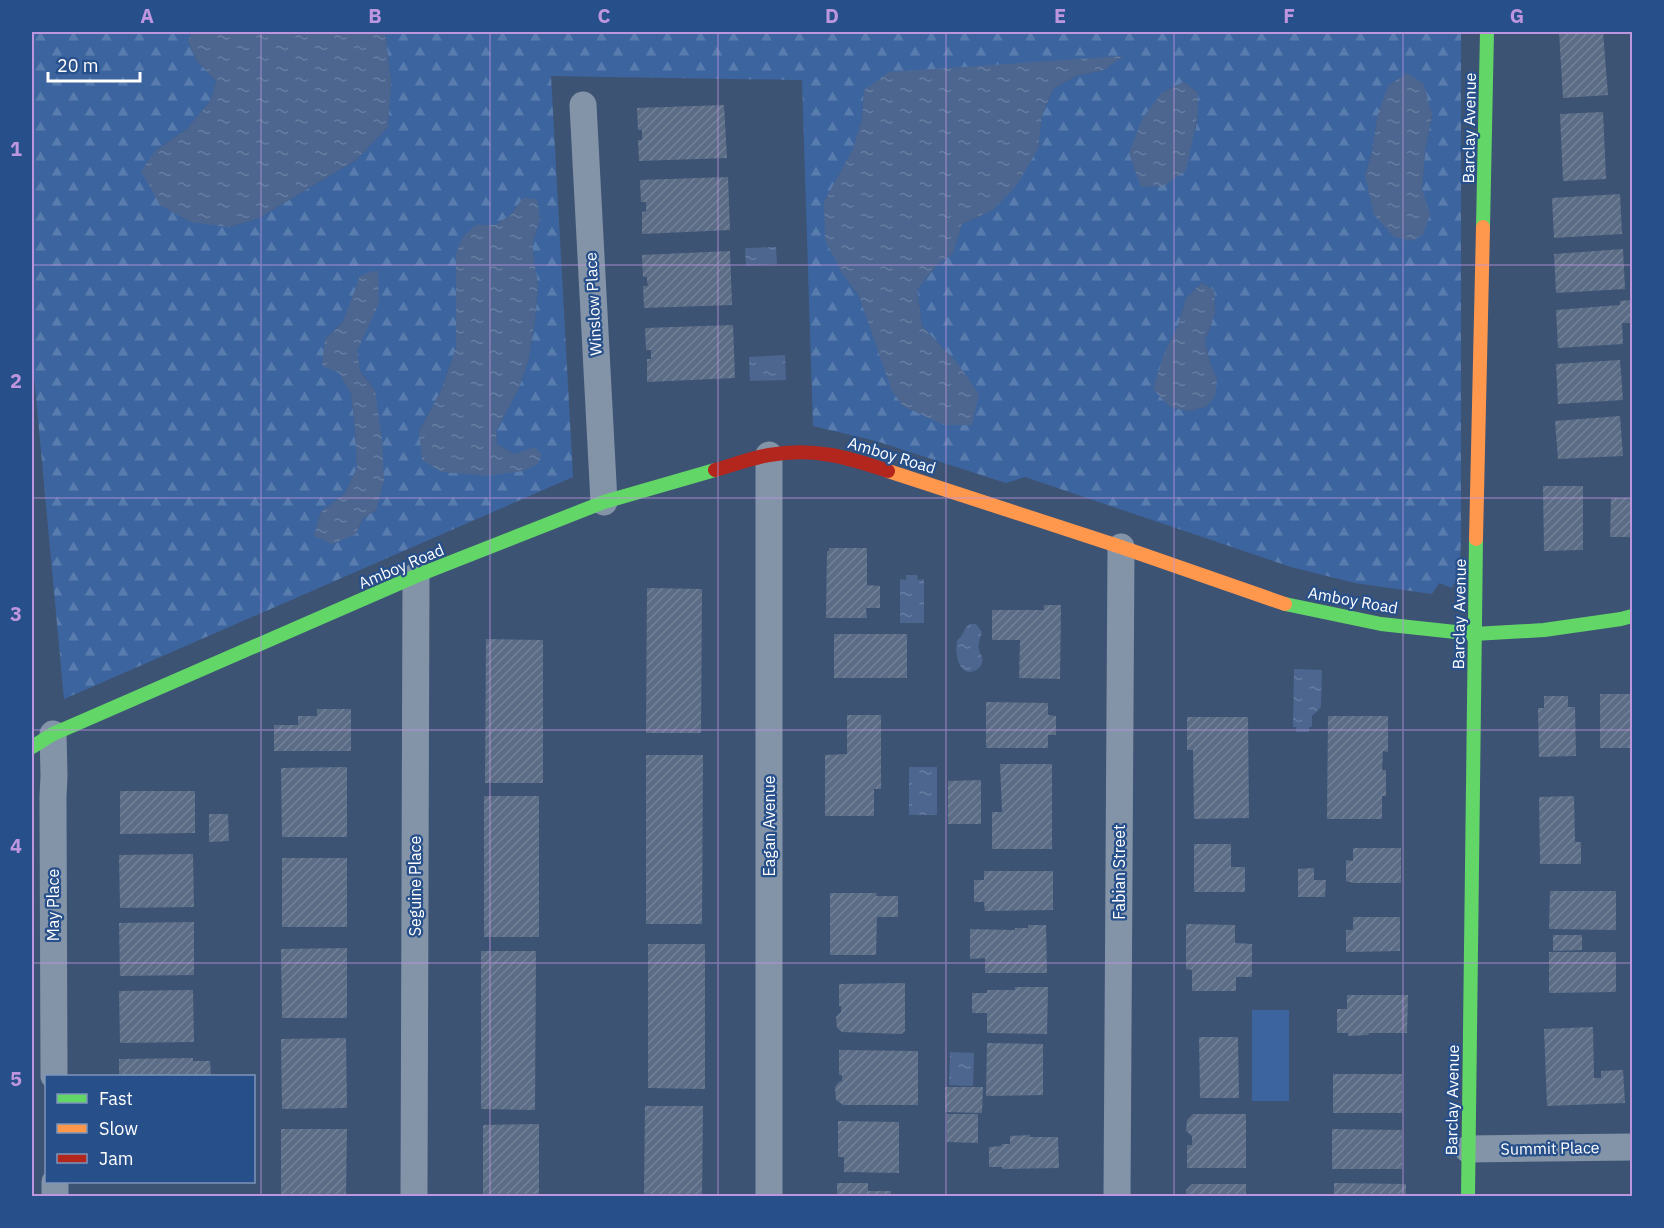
<svg xmlns="http://www.w3.org/2000/svg" width="1664" height="1228" font-family="'IBM Plex Sans',sans-serif">
<style>
.forest{fill:url(#forest-firs);fill-rule:evenodd}
.pitch{fill:#3c65a0}
.water{fill:url(#water-ripples)}
.building{fill:url(#building-hatch)}
.lines{fill:none;stroke-linecap:round;stroke-linejoin:round}
.street{stroke:#8494a8;stroke-width:27}
.fast{stroke:#63d668;stroke-width:14}
.slow{stroke:#ff974d;stroke-width:14}
.jam{stroke:#b3261e;stroke-width:14}
.grid{fill:none;stroke:#bd96df;stroke-width:1.5;stroke-opacity:0.55}
.labels{text-anchor:middle;dominant-baseline:central;stroke-width:4.5;stroke-linejoin:round;paint-order:stroke}
.street-label{font-size:16px;fill:#fff;stroke:#274f8a}
.neatline{fill:none;stroke:#bd96df;stroke-width:2}
.grid-label{font-size:20px;text-anchor:middle;font-weight:bold;fill:#bd96df}
</style>
<defs>
<pattern id="forest-firs" width="22" height="20" patternUnits="userSpaceOnUse" patternTransform="scale(1.5)"><rect width="22" height="20" fill="#3c65a0"/><path d="M5 1l3.5 6h-7zM16 11l3.5 6h-7z" fill="#597cae"/></pattern>
<pattern id="water-ripples" width="26" height="14" patternUnits="userSpaceOnUse" patternTransform="scale(1.5)"><rect width="26" height="14" fill="#4c6690"/><path d="M2 4q2-2 4 0t4 0M15 11q2-2 4 0t4 0" fill="none" stroke="#677da1"/></pattern>
<pattern id="building-hatch" width="6" height="6" patternUnits="userSpaceOnUse" patternTransform="scale(1.5)"><rect width="6" height="6" fill="#5b6c86"/><path d="M-1 1l2-2M0 6l6-6M5 7l2-2" fill="none" stroke="#748298"/></pattern>
</defs>
<rect width="100%" height="100%" fill="#3d5374"/>
<!-- forest -->
<path class="forest" d="M32,32H192L188,41L197,61L216,81L211,100L187,129L155,151L229,227L257,219L356,160L388,127L391,82L385,32H1461V539C1460,558 1461,571 1452,588L1439,583L1432,594L1355,583L1291,567L1025,477L1006,483L876,441L813,426L802,80L551,76L573,477L64,699L32,354ZM1122,56L1104,70L1076,76L1053,89L1042,115L1038,149L993,210L962,224L953,253L937,265L917,290L922,326L957,363L882,360L859,296L842,273L824,202L853,150L862,119L864,90ZM1184,82L1198,93V114L1195,132L1162,93ZM1378,114L1432,115L1425,151L1422,189L1365,175L1372,152ZM523,198L540,218L532,246L538,286L535,320L528,362L518,390L496,431L497,444L514,454L419,431L441,391L456,348V253L475,225H495L511,215ZM1202,283L1214,290L1215,313L1205,341L1209,359L1217,380L1206,407L1188,411L1170,407L1164,354L1178,326L1186,298ZM352,300L365,332L357,351L360,371L375,390L376,510L362,519L356,534L314,536L321,512L345,493L357,468L355,428L351,393L339,373L325,339L343,322Z"/>
<!-- pitch -->
<rect class="pitch" x="1252" y="1010" width="37" height="91"/>
<!-- water -->
<g class="water">
<path d="M192,32H385L391,82L388,127L356,160L257,219L229,227L190,222L160,205L141,171L155,151L187,129L211,100L216,81L197,61L188,41Z"/>
<path d="M1123,56L1104,70L1076,76L1053,89L1042,115L1038,149L1016,186L993,210L962,224L953,253L937,265L917,290L922,326L957,363L979,394L972,425H944L903,406L892,391L859,296L842,273L825,240L824,202L853,149L862,119L864,90L889,72Z"/>
<path d="M1407,73L1424,84L1432,115L1425,151L1422,189L1430,214L1423,235L1411,241L1394,237L1374,215L1365,175L1372,152L1378,114L1388,86Z"/>
<path d="M1184,82L1198,93V114L1186,170L1164,186L1141,187L1129,153L1143,117L1162,93Z"/>
<path d="M523,198L537,199L540,218L532,246L538,286L535,320L528,362L518,390L496,431L497,444L514,454L535,447L541,454L538,464L523,471L488,476L442,472L422,460L419,431L441,391L456,348V253L463,237L475,225H495L511,215Z"/>
<path d="M776,247L777,264L746,266L745,248Z"/>
<path d="M378,270L379,303L357,351L360,371L375,390L382,439L384,480L376,510L362,519L356,534L332,544L314,536L321,512L345,493L357,468L355,428L351,393L339,373L322,366L325,339L343,322L360,276Z"/>
<path d="M1202,283L1214,290L1215,313L1205,341L1209,359L1217,380L1215,397L1206,407L1188,411L1170,407L1153,389L1164,354L1178,326L1186,298Z"/>
<path d="M785,355L786,380L750,381L749,357Z"/>
<path d="M906,575H917L918,580L924,579V623H900V579L906,580Z"/>
<path d="M970,624H976L982,632C981,637 977,644 979,650C980,655 984,657 982,663C981,666 979,669 976,670C960,679 954,654 957,642C958,637 959,640 962,635C965,630 965,627 970,624Z"/>
<path d="M1294,669L1322,670L1321,707L1312,716V727H1309V732H1296V727H1293Z"/>
<rect x="909" y="767" width="28" height="48"/>
<path d="M950,1052L974,1053L973,1086L949,1085Z"/>
</g>
<!-- building -->
<g class="building">
<path d="M1559,32H1603L1608,95L1563,98Z"/>
<path d="M724,105L727,158L639,161L638,140H642V130H638L637,108Z"/>
<path d="M1603,112L1606,179L1563,181L1560,114Z"/>
<path d="M728,177L730,230L642,234V212L646,211V202H641L640,180Z"/>
<path d="M1620,194L1622,234L1554,238L1552,198Z"/>
<path d="M1623,249L1625,289L1556,293L1554,254Z"/>
<path d="M730,251L732,305L644,308L643,286H648L647,281V277H643L642,255Z"/>
<path d="M1632,300V323H1622L1623,344L1558,348L1556,310L1620,305V301Z"/>
<path d="M733,325L735,378L647,382V359H651V350H646L645,328Z"/>
<path d="M1620,360L1623,400L1558,404L1556,364Z"/>
<path d="M1620,416L1623,456L1558,459L1555,421Z"/>
<path d="M1543,486H1583V550L1544,551Z"/>
<path d="M1611,498H1632V537H1610Z"/>
<path d="M829,548H867V585L880,586V608H866L867,618H826L827,551H829Z"/>
<path d="M647,588L702,589L701,733H646Z"/>
<path d="M1044,605H1061L1060,679L1019,678L1020,640H992V610H1044Z"/>
<rect x="834" y="634" width="73" height="44"/>
<path d="M486,639L543,640V783H485Z"/>
<rect x="1600" y="694" width="32" height="54"/>
<path d="M1544,696H1568V707H1575L1576,756L1539,757L1538,708H1544Z"/>
<path d="M986,702L1048,703V715L1056,716V735H1048V748H986Z"/>
<path d="M317,709H351V751H274V725H298V716H317Z"/>
<path d="M847,715H881V789H874V816H825V755L847,754Z"/>
<path d="M1328,716H1388V752L1383,751L1382,770H1386V796H1382V819H1327Z"/>
<path d="M1187,717H1248L1249,818L1194,819L1193,750H1187Z"/>
<path d="M646,755H703L702,924H646Z"/>
<path d="M1000,764H1052V849H992V812H1002Z"/>
<path d="M347,767V837H282L281,768Z"/>
<path d="M981,780V824H948V781Z"/>
<path d="M120,791H195V833L120,834Z"/>
<rect x="484" y="796" width="55" height="141"/>
<path d="M1574,796L1575,842H1581V864H1540L1539,797Z"/>
<path d="M209,814H228L229,841L209,842Z"/>
<path d="M1194,844H1231V867H1245V892H1194Z"/>
<path d="M1353,848H1401V883H1353L1346,881V860L1353,861Z"/>
<path d="M193,854L194,907L120,908L119,855Z"/>
<rect x="282" y="858" width="65" height="69"/>
<path d="M1314,868V880H1326L1325,897H1298V869Z"/>
<path d="M984,871H1053V910L985,911L984,902H974V880H984Z"/>
<path d="M1550,891H1616V930L1549,929Z"/>
<path d="M830,893H877L876,896H898V917H877L876,955H830Z"/>
<path d="M1353,917H1400V951L1346,952V930H1353Z"/>
<path d="M194,922V975L120,976L119,923Z"/>
<path d="M1186,924L1235,925V943L1252,944V977H1236V991H1192V970L1186,969Z"/>
<path d="M1028,925H1046L1047,973H985V958L970,959V929L1015,930V928H1028Z"/>
<path d="M1553,935H1582V950L1553,951Z"/>
<path d="M648,944H705V1089L648,1088Z"/>
<path d="M347,948V1018H282L281,949Z"/>
<path d="M481,951H536L535,1110L481,1109Z"/>
<path d="M1549,952H1616V992L1549,993Z"/>
<path d="M905,983V1031L901,1034L842,1032L837,1028L836,1017L841,1012V1006H839V984Z"/>
<path d="M1015,987H1048L1047,1034L987,1033V1013H972V993H987V990H1015Z"/>
<path d="M193,990L194,1042L120,1043L119,991Z"/>
<path d="M1347,995H1408L1407,1033H1369L1368,1035L1348,1036V1033H1337V1009H1347Z"/>
<path d="M1593,1027L1594,1078H1601V1071L1623,1070L1625,1103L1547,1106L1544,1029Z"/>
<path d="M1199,1037H1238L1239,1098H1200Z"/>
<path d="M346,1038L347,1108L282,1109L281,1039Z"/>
<path d="M987,1043L1043,1044V1095L986,1096Z"/>
<path d="M839,1050L918,1051V1105H843L836,1100L835,1087L840,1081L842,1082V1075H839Z"/>
<path d="M193,1058V1061H210L211,1076H119V1059Z"/>
<rect x="1333" y="1074" width="69" height="39"/>
<path d="M945,1087H983L982,1113L945,1112Z"/>
<path d="M645,1106H703L702,1196H644Z"/>
<path d="M947,1114H978V1143L947,1142Z"/>
<path d="M1193,1114H1246V1168H1187V1145H1192V1136L1186,1131L1187,1120Z"/>
<path d="M838,1121L899,1122V1173L844,1172V1157H838Z"/>
<path d="M539,1124V1196H483V1125Z"/>
<path d="M281,1129H347L346,1196H281Z"/>
<path d="M1332,1129L1402,1130V1169H1332Z"/>
<path d="M1030,1135V1137H1058L1059,1168L1002,1169V1167H989V1147L1002,1146V1144H1010V1136Z"/>
<path d="M837,1183H868V1191H891V1196H837Z"/>
<path d="M1334,1183L1406,1184V1196H1334Z"/>
<path d="M1192,1184H1246V1196H1186V1190Z"/>
<rect x="166" y="1194" width="26" height="2"/>
</g>
<g class="lines">
<!-- street -->
<g class="street">
<path d="M583,105L604,502"/>
<path d="M53,734L54,776L53,797L54,1076"/>
<path d="M1468,1149L1632,1147"/>
<path d="M55,1182V1196"/>
<path d="M414,1196L416,576"/>
<path d="M769,1196V455"/>
<path d="M1117,1196L1121,547"/>
</g>
<!-- fast -->
<g class="fast">
<path d="M1483,227L1487,32"/>
<path d="M1285,604L1381,624L1474,634L1544,630L1621,619L1632,616"/>
<path d="M32,747L53,734L416,576L604,502L715,470"/>
<path d="M1468,1196L1476,539"/>
</g>
<!-- slow -->
<g class="slow">
<path d="M888,471L1121,547L1285,604"/>
<path d="M1476,539L1483,227"/>
</g>
<!-- jam -->
<path class="jam" d="M715,470C733,465 751,458 769,455C813,447 847,457 888,471"/>
</g>
<!-- grid -->
<path class="grid" d="M261,32V1196M490,32V1196M718,32V1196M946,32V1196M1174,32V1196M1403,32V1196M32,265H1632M32,498H1632M32,730H1632M32,963H1632"/>
<g class="labels">
<!-- street labels -->
<g class="street-label">
<text transform="translate(1469 128) rotate(-89)">Barclay Avenue</text>
<text transform="translate(593 304) rotate(-93)">Winslow Place</text>
<text transform="translate(892 455) rotate(17)">Amboy Road</text>
<text transform="translate(401 566) rotate(-23)">Amboy Road</text>
<text transform="translate(1353 600) rotate(10)">Amboy Road</text>
<text transform="translate(1459 614) rotate(-89)">Barclay Avenue</text>
<text transform="translate(769 826) rotate(-90)">Eagan Avenue</text>
<text transform="translate(1119 872) rotate(-90)">Fabian Street</text>
<text transform="translate(415 886) rotate(-90)">Seguine Place</text>
<text transform="translate(53 905) rotate(-90)">May Place</text>
<text transform="translate(1452 1100) rotate(-89)">Barclay Avenue</text>
<text transform="translate(1550 1148) rotate(-1)">Summit Place</text>
</g>
</g>
<!-- border -->
<rect width="1664" height="1228" fill="none" stroke="#274f8a" stroke-width="66"/>
<!-- legend -->
<rect x="45" y="1075" width="210" height="108" fill="#274f8a" stroke="#7d95b9" stroke-width="1.5"/>
<rect x="57" y="1094" width="30" height="9" fill="#63d668" stroke="#7d95b9" stroke-width="1.5"/>
<text x="99" y="1105" font-size="18" fill="#ffffff">Fast</text>
<rect x="57" y="1124" width="30" height="9" fill="#ff974d" stroke="#7d95b9" stroke-width="1.5"/>
<text x="99" y="1135" font-size="18" fill="#ffffff">Slow</text>
<rect x="57" y="1154" width="30" height="9" fill="#b3261e" stroke="#7d95b9" stroke-width="1.5"/>
<text x="99" y="1165" font-size="18" fill="#ffffff">Jam</text>
<!-- scale -->
<path d="M48 72v9h92v-9" fill="none" stroke="#ffffff" stroke-width="3"/>
<text x="57" y="72" font-size="18" fill="#ffffff" stroke="#274f8a" stroke-width="4.5" paint-order="stroke">20 m</text>
<rect x="33" y="33" width="1598" height="1162" class="neatline"/>
<g class="grid-label">
<text x="147" y="23">A</text>
<text x="375" y="23">B</text>
<text x="604" y="23">C</text>
<text x="832" y="23">D</text>
<text x="1060" y="23">E</text>
<text x="1289" y="23">F</text>
<text x="1517" y="23">G</text>
<text x="16" y="156">1</text>
<text x="16" y="388">2</text>
<text x="16" y="621">3</text>
<text x="16" y="853">4</text>
<text x="16" y="1086">5</text>
</g>
</svg>
